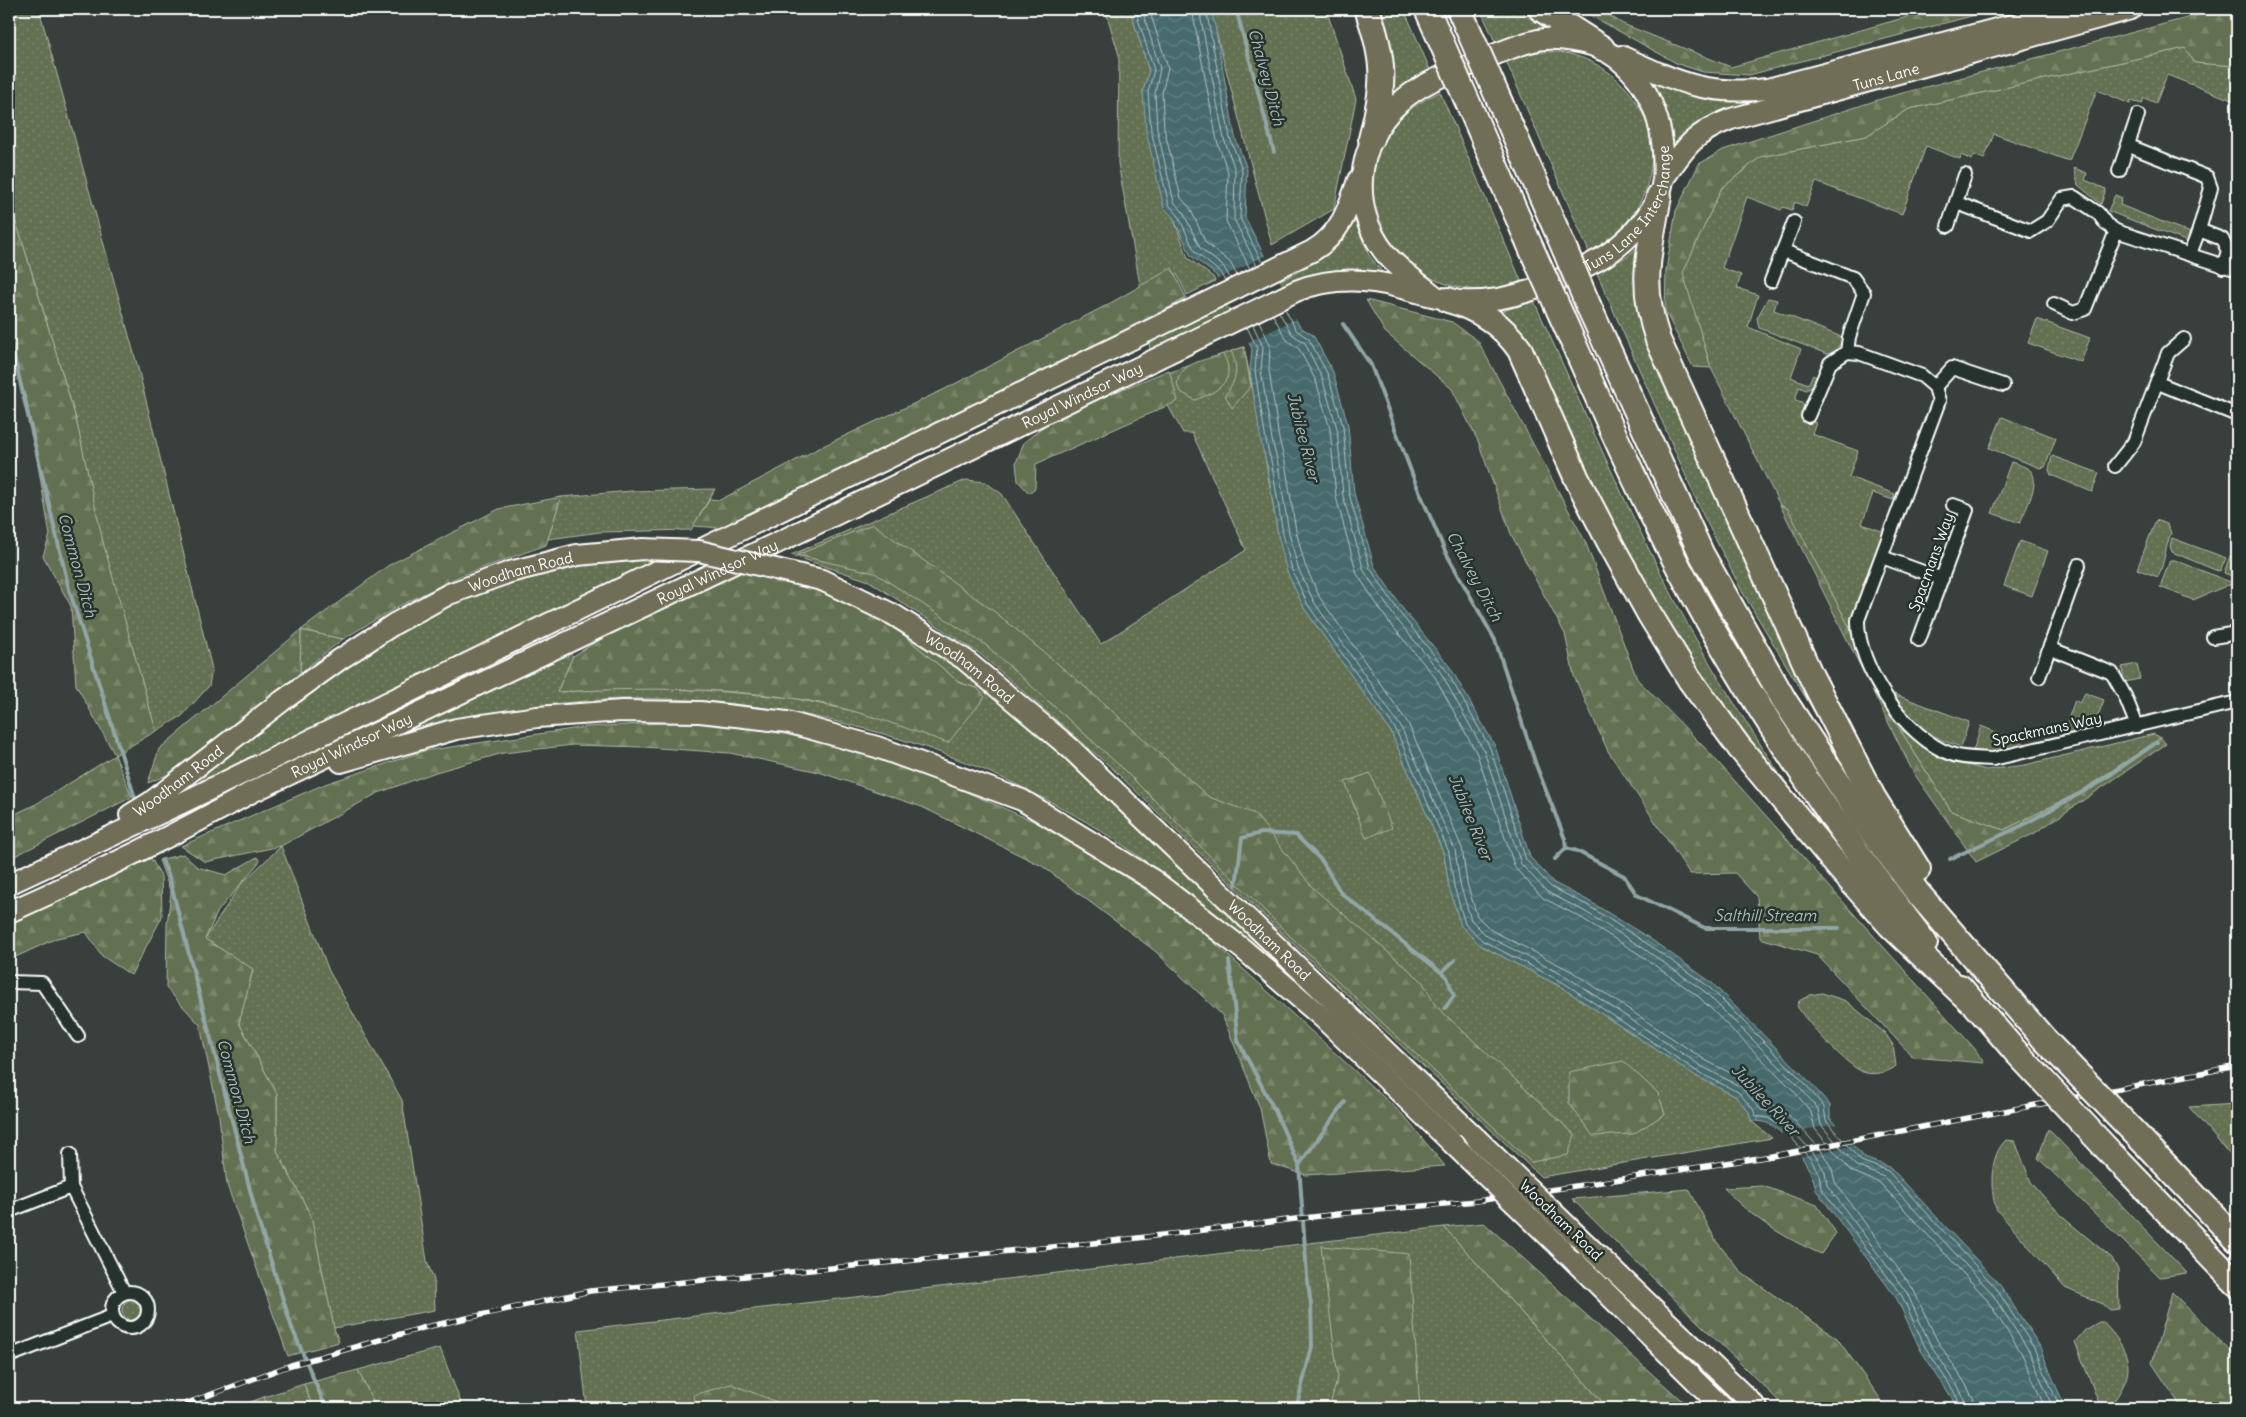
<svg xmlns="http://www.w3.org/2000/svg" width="2246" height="1417" font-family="Delius,sans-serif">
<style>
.green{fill:url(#green-dots);stroke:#b1b8a8}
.forest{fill:url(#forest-firs);stroke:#b1b8a8}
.water{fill:url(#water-waves);stroke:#91a6a7}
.pier{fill:#383f3d}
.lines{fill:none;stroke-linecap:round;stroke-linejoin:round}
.shore{stroke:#b5c3c5;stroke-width:1}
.stream{stroke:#91a6a7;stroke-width:4}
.street-casing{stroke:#fff;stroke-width:16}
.primary-casing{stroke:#fff;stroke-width:24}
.highway-casing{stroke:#fff;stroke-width:28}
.street{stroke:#26332d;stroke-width:12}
.primary{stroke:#716e59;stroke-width:20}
.highway{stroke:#716e59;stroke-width:24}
.rail-casing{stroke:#fff;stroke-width:5.5}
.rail{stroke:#26332d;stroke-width:4;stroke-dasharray:11;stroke-linecap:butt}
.primary-bridge-casing{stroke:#fff;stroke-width:24;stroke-linecap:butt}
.highway-bridge-casing{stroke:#fff;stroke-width:28;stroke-linecap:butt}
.primary-bridge{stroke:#716e59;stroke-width:20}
.highway-bridge{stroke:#716e59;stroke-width:24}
.labels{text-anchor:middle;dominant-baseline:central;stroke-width:5;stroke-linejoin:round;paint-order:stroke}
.street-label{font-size:15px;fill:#fff;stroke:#26332d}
.water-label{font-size:16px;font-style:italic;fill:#acbcbd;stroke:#26332d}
</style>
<defs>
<pattern id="green-dots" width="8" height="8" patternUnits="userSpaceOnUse" patternTransform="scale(1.25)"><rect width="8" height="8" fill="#637051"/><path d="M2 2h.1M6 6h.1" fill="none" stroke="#7a856b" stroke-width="1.8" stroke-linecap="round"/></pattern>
<pattern id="forest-firs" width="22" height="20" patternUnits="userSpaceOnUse" patternTransform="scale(1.25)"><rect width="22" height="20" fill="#637051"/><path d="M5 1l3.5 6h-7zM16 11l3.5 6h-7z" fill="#7a856b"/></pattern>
<pattern id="water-waves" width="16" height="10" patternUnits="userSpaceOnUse" patternTransform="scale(1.25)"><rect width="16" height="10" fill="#476a6d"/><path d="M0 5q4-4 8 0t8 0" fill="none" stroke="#638083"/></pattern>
</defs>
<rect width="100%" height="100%" fill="#383f3d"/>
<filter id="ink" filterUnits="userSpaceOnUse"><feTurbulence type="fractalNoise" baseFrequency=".02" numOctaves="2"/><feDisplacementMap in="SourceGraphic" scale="10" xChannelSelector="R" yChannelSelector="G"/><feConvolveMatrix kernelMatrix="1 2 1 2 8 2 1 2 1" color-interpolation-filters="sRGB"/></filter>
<g filter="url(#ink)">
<!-- green -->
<g class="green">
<path d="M9,9H39L138,368L212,669L209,686L182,716L156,731L102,542L76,419L21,237L9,203Z"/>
<path d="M1105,9H1130L1149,71L1143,91L1164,208L1173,217L1188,258L1213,277L1215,281L1187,295L1177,274L1141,290L1118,163L1119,55Z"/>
<path d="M1210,9H1326L1356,99L1334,209L1272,245Z"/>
<path d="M1374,9H1404L1431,72L1418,77L1388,97Z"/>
<path d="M1480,9H1520L1529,18L1549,30L1496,44Z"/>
<path d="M2185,48L2195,63L2237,66V102L2167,75L2156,103L2144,98L2142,104L2131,101L2130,104L2097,90L2069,161L1994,134L1984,159L1974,155L1972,160L1961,155L1960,159L1926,146L1902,214L1816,182L1806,207L1795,202L1792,210L1783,207L1781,210L1747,197L1722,268L1741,275L1737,288L1758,295L1748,327L1801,349L1791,377L1808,384L1813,375L1816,377L1812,387L1806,390L1799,387L1795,400L1802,402L1804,407L1801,416L1816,423L1812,434L1858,451L1849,477L1895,494L1893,500L1873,493L1862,524L1882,531L1886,521L1890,523L1850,628L1788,510L1780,505L1711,368L1682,274L1721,189L1760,157L1866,136L1909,109Z"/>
<path d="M1535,52C1547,52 1559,51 1570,54C1632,70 1670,135 1643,196C1631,222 1615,240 1589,252L1506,61Z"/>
<path d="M1651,78L1765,93L1766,103C1730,112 1698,117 1674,147C1669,122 1665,101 1649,80Z"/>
<path d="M1440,92L1522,283C1389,326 1309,149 1440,92Z"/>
<path d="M2074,168L2087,173L2085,180L2106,189L2101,204L2078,185Z"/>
<path d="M2115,195L2122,198L2120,205L2193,234L2188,242L2108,211Z"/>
<path d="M1354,219L1369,255L1386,277L1367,274L1150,351L1149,342L1292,275L1323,258L1335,248Z"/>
<path d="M1642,242L1637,276L1821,718L1819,720L1743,593L1703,515L1597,273L1628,256Z"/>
<path d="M1768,298L1777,300L1774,310L1844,338L1835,352L1827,354L1759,328L1757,318Z"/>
<path d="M1534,301C1584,410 1631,520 1688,625C1722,687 1761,745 1799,804L1797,807L1669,636L1586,473L1535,351L1503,311Z"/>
<path d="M2037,319L2090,338L2081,362L2028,343Z"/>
<path d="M1244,347L1259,421L1278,535L1304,608L1391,732L1444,854L1449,887L1480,945L1561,987L1696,1076L1735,1096L1749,1112L1751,1121L1772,1138L1541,1177L1286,937L1113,769L980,654L869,581L791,555L966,480L985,482L1002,494L1101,644L1246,550L1192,433H1183L1153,378Z"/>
<path d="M2002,417L2056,438L2045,467L2040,468L1989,448Z"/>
<path d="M2052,456L2099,473L2092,492L2051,475L2049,470Z"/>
<path d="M2011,462C2017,464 2025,466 2030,470C2042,481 2025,510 2020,523L1992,513Z"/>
<path d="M715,489L691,530L600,532L548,539L561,497L632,491Z"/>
<path d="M2156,520L2167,524L2171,533C2165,548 2165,562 2158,577L2137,569Z"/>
<path d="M2172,538L2226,558L2220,572L2172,552L2170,546Z"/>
<path d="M2020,541L2048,551L2032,596L2004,586Z"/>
<path d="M665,554L625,580L192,789L229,752L413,617L533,567Z"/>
<path d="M2230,556L2237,559V578L2224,573Z"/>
<path d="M2170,560H2175L2233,583L2193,600L2160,587Z"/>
<path d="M868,605L964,666L1029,718L1456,1126L1451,1129C1370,1053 1292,972 1204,904C1161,872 1116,838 1069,812C927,731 748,688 585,701C516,706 449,722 382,738L567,650L573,656L557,692L643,688L716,691L792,698L862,713L977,688L960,683Z"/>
<path d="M301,630L343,639L300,673Z"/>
<path d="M2137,664L2140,679L2124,682L2122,667Z"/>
<path d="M2085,693L2104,700L2093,729L2062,736L2075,700L2079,703Z"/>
<path d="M1894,694L1969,722L1961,747C1930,737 1909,724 1894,694Z"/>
<path d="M1981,726L2030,746L2003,752L1973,751Z"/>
<path d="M1899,728L1938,757L1986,770L2025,765L2154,734L2161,738L2080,792L2004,830L1951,811Z"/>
<path d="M281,846L329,971L402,1100L427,1261L434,1280L435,1310L334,1328L311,1216L277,1151V1094L239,1023L253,970L205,939L241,884Z"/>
<path d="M1822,993L1846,1001L1885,1033L1893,1045L1896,1066C1890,1072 1872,1076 1863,1072C1846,1065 1807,1023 1797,1006L1799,1001L1810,995Z"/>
<path d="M2237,1104V1163L2189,1107Z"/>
<path d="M2006,1140L2015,1141L2031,1182L2044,1197L2066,1220L2112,1258L2118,1270L2119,1309L2110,1310L2103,1304L2065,1288L1996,1209C1990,1188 1989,1156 2006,1140Z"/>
<path d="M1444,1227L1608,1408H587L578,1330Z"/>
<circle cx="133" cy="1310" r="11"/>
<path d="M2099,1322H2103C2119,1340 2136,1359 2124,1384C2120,1393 2114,1400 2110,1408H2101L2075,1342L2085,1330Z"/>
<path d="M440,1348L463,1408H376L358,1370Z"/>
<path d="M304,1384L313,1408H268L264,1397Z"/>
</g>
<!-- forest -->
<g class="forest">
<path d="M1579,9H1599L1623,24L1731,67L1935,9H1998L1749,75L1703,72L1678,64Z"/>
<path d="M2221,9H2237V66L2195,63L2185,48L1909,109L1866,136L1760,157L1721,189L1683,273L1711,368L1693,367L1665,311L1666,270L1676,211L1699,164L1723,150L1884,98Z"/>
<path d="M9,203L21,237L76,419L103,542L156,731L115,755L132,797L9,859V817L36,804L115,755L76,685L71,606L43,556L50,535L27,401L9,344Z"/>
<path d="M1172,268L1186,298L1116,337L723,528L693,526L710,499L720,500L823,446L945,389L1107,305Z"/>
<path d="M1366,300L1452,322L1478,341L1585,541L1637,679L1707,750L1975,1049L1984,1063L1913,1057L1817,955L1760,938L1757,897L1735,873L1690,874L1608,751L1574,676L1565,634L1511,534L1478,441L1452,389L1385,332Z"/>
<path d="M1244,347L1251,386L1232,408L1225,395C1237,381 1239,368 1231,351Z"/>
<path d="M1223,354C1238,380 1218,392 1195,400L1181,392L1177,385C1180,362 1203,361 1223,354Z"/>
<path d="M1169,370L1178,401L1036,464L1035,488L1029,493L1018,481L1016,463L1024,442L1057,416Z"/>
<path d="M561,497L546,545L460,576L397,607L343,639L301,630L300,673L176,771L148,783L159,749L301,630L389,565L499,509Z"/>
<path d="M1780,505L1788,509L1850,628L1869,674L1899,728L1951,811L2004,830L2080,792L2161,738L2166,744L2035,833L1976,862L1913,772Z"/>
<path d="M873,524L995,612L1076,679L1209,797L1255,814L1313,888L1422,981L1435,1005L1575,1135L1568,1155L1531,1162L1289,935L1119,765L987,646L875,573L797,555Z"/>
<path d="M742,567L824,587L868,605L960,683L977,688L985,697L948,743C897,725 845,705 791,698C713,687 635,688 557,692L573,656L634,619Z"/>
<path d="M719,720L881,755L1047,827L1183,914L1402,1114L1445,1166L1306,1175L1271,1164L1260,1108L1222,1015L1155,951L1042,866L922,807L819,772L730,753L644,747L573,745L503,753L436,772L378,793L281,846L205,862L181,846L325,784L424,751L586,727Z"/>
<path d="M1370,773L1392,828L1366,838L1345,782Z"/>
<path d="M183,854L197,867L226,875L257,857L260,861L218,911L205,939L253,969L239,1023L277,1094V1151L311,1216L334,1328L339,1342L288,1356L227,1185L219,1116L200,1025L166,988L167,924L171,893L159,860Z"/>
<path d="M151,858L161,876L162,917L131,975L102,956L86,932L57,938L9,960V924Z"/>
<path d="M1623,1061L1658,1093L1665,1114L1633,1134L1593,1136L1569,1103V1072Z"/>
<path d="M2048,1129L2187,1273L2160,1277L2038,1158Z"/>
<path d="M1763,1186L1817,1205L1836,1233L1821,1254C1785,1238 1751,1218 1724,1188Z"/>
<path d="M1689,1189L1716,1241L1743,1274L1837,1338L1887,1408H1786L1572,1199Z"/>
<path d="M1484,1223L1690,1408H1608L1444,1227Z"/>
<path d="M1321,1246L1409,1254L1420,1408H1329L1338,1377Z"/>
<path d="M2172,1292L2237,1358V1408H2182L2152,1363Z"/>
<path d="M358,1370L376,1408H313L304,1384Z"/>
<path d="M731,1384L792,1408H696L694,1395Z"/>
<path d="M264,1397L268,1408H237V1407Z"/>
</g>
<!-- water -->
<path class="water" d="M1130,9H1210L1214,21L1235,137L1247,169L1245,217L1297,322L1300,327L1313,335L1333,372L1348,425L1354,493L1374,566L1403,609L1450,667L1495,746L1530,857L1554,883L1589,901L1649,938L1711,982L1806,1078L1830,1105V1118L1864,1158L1890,1167L2000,1285L2039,1345L2065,1408H1958L1920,1349L1897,1299L1816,1190C1813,1168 1787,1132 1767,1123C1762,1121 1756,1121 1751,1121L1749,1112L1735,1096L1696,1076L1561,987L1480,945L1461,926L1449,887L1444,854L1391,732L1304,608L1287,572L1278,535L1267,465L1261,442L1250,371L1252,349L1216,275L1191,256L1173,217L1164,208L1146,131L1143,91L1149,71Z"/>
<!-- pier -->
<g class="pier">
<path d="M1267,255L1298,318L1246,343L1216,280Z"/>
<path d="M1838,1124L1856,1145L1798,1157L1778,1134Z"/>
</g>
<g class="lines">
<!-- shore -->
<g class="shore">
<path d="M1135,9L1154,70L1148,92L1151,130L1169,205L1178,215L1195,252L1220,272L1225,281"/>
<path d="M1142,9L1160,69L1155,93L1157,129L1174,202L1183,212L1200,248L1224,267L1230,278"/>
<path d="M1149,9L1168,68L1162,93L1164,128L1181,198L1190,208L1206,243L1230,262L1237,275"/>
<path d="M1192,9L1217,141L1228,172L1226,221L1250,269"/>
<path d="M1199,9L1224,139L1235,170L1234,219L1257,266"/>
<path d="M1206,9L1230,138L1242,169L1240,218L1262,263"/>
<path d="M1285,309L1296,330L1309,339L1328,375L1343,426L1349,494L1370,568L1399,612L1446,670L1490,748L1526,860L1551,887L1587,905L1646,943L1708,986L1803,1081L1824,1107L1826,1121L1861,1161L1888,1171L1996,1288L2034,1348L2060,1408"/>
<path d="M1279,312L1292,334L1305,343L1322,378L1337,428L1343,496L1364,571L1394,616L1441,673L1484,751L1521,864L1547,892L1584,911L1643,948L1704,991L1798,1085L1818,1109L1821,1125L1856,1166L1884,1177L1991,1292L2029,1351L2053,1408"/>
<path d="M1273,315L1286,339L1299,349L1316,381L1330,429L1336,497L1357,574L1388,621L1435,677L1477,754L1515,868L1543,898L1580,917L1639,954L1699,997L1793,1090L1811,1112L1815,1129L1851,1171L1880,1183L1985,1297L2022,1354L2045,1408"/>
<path d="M1259,321L1270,345L1269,370L1279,439L1285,462L1296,531L1305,565L1320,598L1408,723L1462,848L1467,883L1477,916L1491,930L1571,971L1705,1060L1746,1081L1766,1103L1776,1106L1790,1116L1821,1150L1832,1169L1835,1182L1913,1289L1937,1340L1965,1383L1974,1400L1975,1408"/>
<path d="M1253,325L1263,347L1261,370L1272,440L1278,464L1289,533L1298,568L1314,602L1401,727L1455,850L1460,884L1471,920L1487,936L1567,977L1701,1066L1741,1087L1761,1110L1771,1112L1785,1122L1815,1155L1825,1172L1827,1185L1907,1293L1930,1344L1958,1386L1968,1408"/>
<path d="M1247,327L1257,348L1255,371L1266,441L1272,465L1283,534L1292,570L1308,605L1396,730L1449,852L1454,886L1465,924L1483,941L1564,983L1698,1072L1738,1092L1753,1109L1756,1116L1768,1118L1782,1127L1811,1160L1819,1174L1821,1188L1902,1296L1925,1347L1953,1390L1962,1408"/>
</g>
<!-- stream -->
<g class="stream">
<path d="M1236,9L1274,152"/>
<path d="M1343,324L1371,365L1414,479L1445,551L1495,640L1536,765L1565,839L1566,848"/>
<path d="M9,335L69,589L135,798"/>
<path d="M1566,848L1577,851L1624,876L1637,895L1705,928H1839"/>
<path d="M1555,859L1566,848"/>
<path d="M1950,859L2021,826L2097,784L2157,742"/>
<path d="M162,860L169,877L257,1217L292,1328L326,1408"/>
<path d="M1236,885L1242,838L1261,833L1296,835L1322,861L1341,893L1447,977L1454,996L1445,1008"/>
<path d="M1229,961L1238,1041L1275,1111L1299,1165L1307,1276L1311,1305L1312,1347L1296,1408"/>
<path d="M1442,972L1455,960"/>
<path d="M1299,1165L1345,1102"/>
</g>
<!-- street casing -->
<g class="street-casing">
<g id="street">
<path d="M2129,146L2207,177L2211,188L2199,230"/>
<path d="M2119,171L2138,115"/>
<path d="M1957,203L2031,231L2047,221L2062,199L2074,197L2098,213L2106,224L2116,231L2237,270"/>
<path d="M1948,226L1965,175"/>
<path d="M1784,251L1853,278L1864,293L1849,337L1847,352"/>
<path d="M2190,254L2199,230L2222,239L2228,251L2223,267"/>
<path d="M1771,281L1794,222"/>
<path d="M2054,304L2073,313L2085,309L2116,231"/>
<path d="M2158,383L2237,415"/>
<path d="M1935,387L1952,368L2003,385"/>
<path d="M1808,416L1830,363L1847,352L1859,353L1922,376L1935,387L1939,401L1858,620C1857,667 1906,738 1951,754C1963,759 1980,758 1993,759L2237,702"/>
<path d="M2115,466L2134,442L2168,353L2184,339"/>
<path d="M1882,557L1942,579"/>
<path d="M2213,637L2237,633"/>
<path d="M1919,640L1967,510L1953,505"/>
<path d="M2049,648L2112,673L2125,696L2137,726"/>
<path d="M2039,677L2079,565"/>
<path d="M9,982L42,983L78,1036"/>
<path d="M70,1154L71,1187L124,1292"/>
<path d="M9,1211L71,1187"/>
<circle cx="130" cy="1310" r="18"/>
<path d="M9,1356L112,1316"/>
</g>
</g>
<!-- primary casing -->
<g class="primary-casing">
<g id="primary">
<path d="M1621,56C1675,81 1706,96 1767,89L2073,9"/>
<path id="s1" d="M1664,178C1686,146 1694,133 1731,119L2131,9"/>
<path id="s2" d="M894,615L964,659L1070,748L1477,1139"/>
<path d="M341,762L456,729L537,717L622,711L700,712L787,722L877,747L1022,800L1153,880L1244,950L1323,1018L1452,1143"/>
<path id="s3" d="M130,815L151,802L282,701L339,660L394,624L449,594L510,572L577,555"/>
<path d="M9,884L184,802L1312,251C1340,235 1348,210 1358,180"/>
<path id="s4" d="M9,912C92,875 173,836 252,792L781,541L1296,291C1331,277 1366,278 1402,288C1422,293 1441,300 1462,301C1509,304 1558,282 1598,260C1623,246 1646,222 1658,197C1665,183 1664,166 1663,151C1659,99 1629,48 1573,41C1562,39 1549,38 1538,40C1514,45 1492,56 1470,65C1444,75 1418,85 1398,104C1356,142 1349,208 1385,253C1399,270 1419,283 1436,297"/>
<path d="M1587,1245L1757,1408"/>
<path d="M1561,1248L1723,1408"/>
</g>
</g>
<!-- highway casing -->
<g class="highway-casing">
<g id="highway">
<path d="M1367,9C1386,62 1385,85 1371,139"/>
<path d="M1427,9L1440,39"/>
<path d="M1459,9L1467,27"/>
<path d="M1541,9L1602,48"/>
<path d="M1499,100L1559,236"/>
<path d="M1472,112L1531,248"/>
<path d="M1659,196C1649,252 1639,285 1658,340L1812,678L1873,797L1918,869"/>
<path d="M1448,300C1478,308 1502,324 1520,350L1577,479L1610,543L1650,615L1690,680L1739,747L1841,870L1890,925L1969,1000"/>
<path d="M1589,307L1702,555L1784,700L1861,817L1917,892L2044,1039"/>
<path d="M1562,317C1599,401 1636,486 1679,568C1749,701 1833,824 1925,943"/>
<path d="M1960,987L2016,1052"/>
<path d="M2107,1149L2237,1284"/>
<path d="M2154,1153L2237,1240"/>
</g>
</g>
<!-- street -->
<use href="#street" class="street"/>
<!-- primary -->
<use href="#primary" class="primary"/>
<!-- highway -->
<use href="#highway" class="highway"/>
<!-- rail casing -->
<g class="rail-casing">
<path id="rail" d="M174,1408L291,1365L426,1327L590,1291L1104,1242L1346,1213L1477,1201L1772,1156L2237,1066"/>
</g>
<!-- rail -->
<use href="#rail" class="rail"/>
<!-- primary-bridge casing -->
<g class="primary-bridge-casing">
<g id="primary-bridge">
<path d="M577,555L643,549L699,551L822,580L894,615"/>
<path d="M1477,1139L1587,1245"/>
<path d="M1452,1143L1561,1248"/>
</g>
</g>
<!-- highway-bridge casing -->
<g class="highway-bridge-casing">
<g id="highway-bridge">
<path d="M1467,27L1499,100"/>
<path d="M1440,39L1472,112"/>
<path d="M1559,236L1589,307"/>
<path d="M1531,248L1562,317"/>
<path d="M2044,1039L2154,1153"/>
<path d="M2016,1052L2107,1149"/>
</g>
</g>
<!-- primary-bridge -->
<use href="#primary-bridge" class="primary-bridge"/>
<!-- highway-bridge -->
<use href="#highway-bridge" class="highway-bridge"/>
</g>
</g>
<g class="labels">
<!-- street labels -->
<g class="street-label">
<text stroke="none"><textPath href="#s1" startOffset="252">Tuns Lane</textPath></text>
<text stroke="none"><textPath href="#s4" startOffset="1805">Tuns Lane Interchange</textPath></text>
<text stroke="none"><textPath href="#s4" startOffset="1191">Royal Windsor Way</textPath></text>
<text transform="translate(1931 562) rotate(-70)">Spacmans Way</text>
<text stroke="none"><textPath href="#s4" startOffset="786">Royal Windsor Way</textPath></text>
<text stroke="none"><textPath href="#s3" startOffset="464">Woodham Road</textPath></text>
<text stroke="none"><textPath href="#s2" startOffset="92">Woodham Road</textPath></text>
<text transform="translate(2047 729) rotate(-12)">Spackmans Way</text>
<text stroke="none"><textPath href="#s4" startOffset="381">Royal Windsor Way</textPath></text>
<text stroke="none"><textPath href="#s3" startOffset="59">Woodham Road</textPath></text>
<text stroke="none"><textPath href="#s2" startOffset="498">Woodham Road</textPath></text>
<text transform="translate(1561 1220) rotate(44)">Woodham Road</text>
</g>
<!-- water labels -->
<g class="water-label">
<text transform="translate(1267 77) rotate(75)">Chalvey Ditch</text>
<text transform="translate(1304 437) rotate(76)">Jubilee River</text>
<text transform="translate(78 565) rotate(75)">Common Ditch</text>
<text transform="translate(1475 576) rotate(62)">Chalvey Ditch</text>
<text transform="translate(1471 817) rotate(68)">Jubilee River</text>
<text x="1765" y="915">Salthill Stream</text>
<text transform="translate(237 1091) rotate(75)">Common Ditch</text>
<text transform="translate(1766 1100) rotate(47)">Jubilee River</text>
</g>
</g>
<!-- margin -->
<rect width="2246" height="1417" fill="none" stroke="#26332d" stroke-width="30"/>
<rect x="15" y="15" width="2216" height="1387" fill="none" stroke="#fff" stroke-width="2" filter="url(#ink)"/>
</svg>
